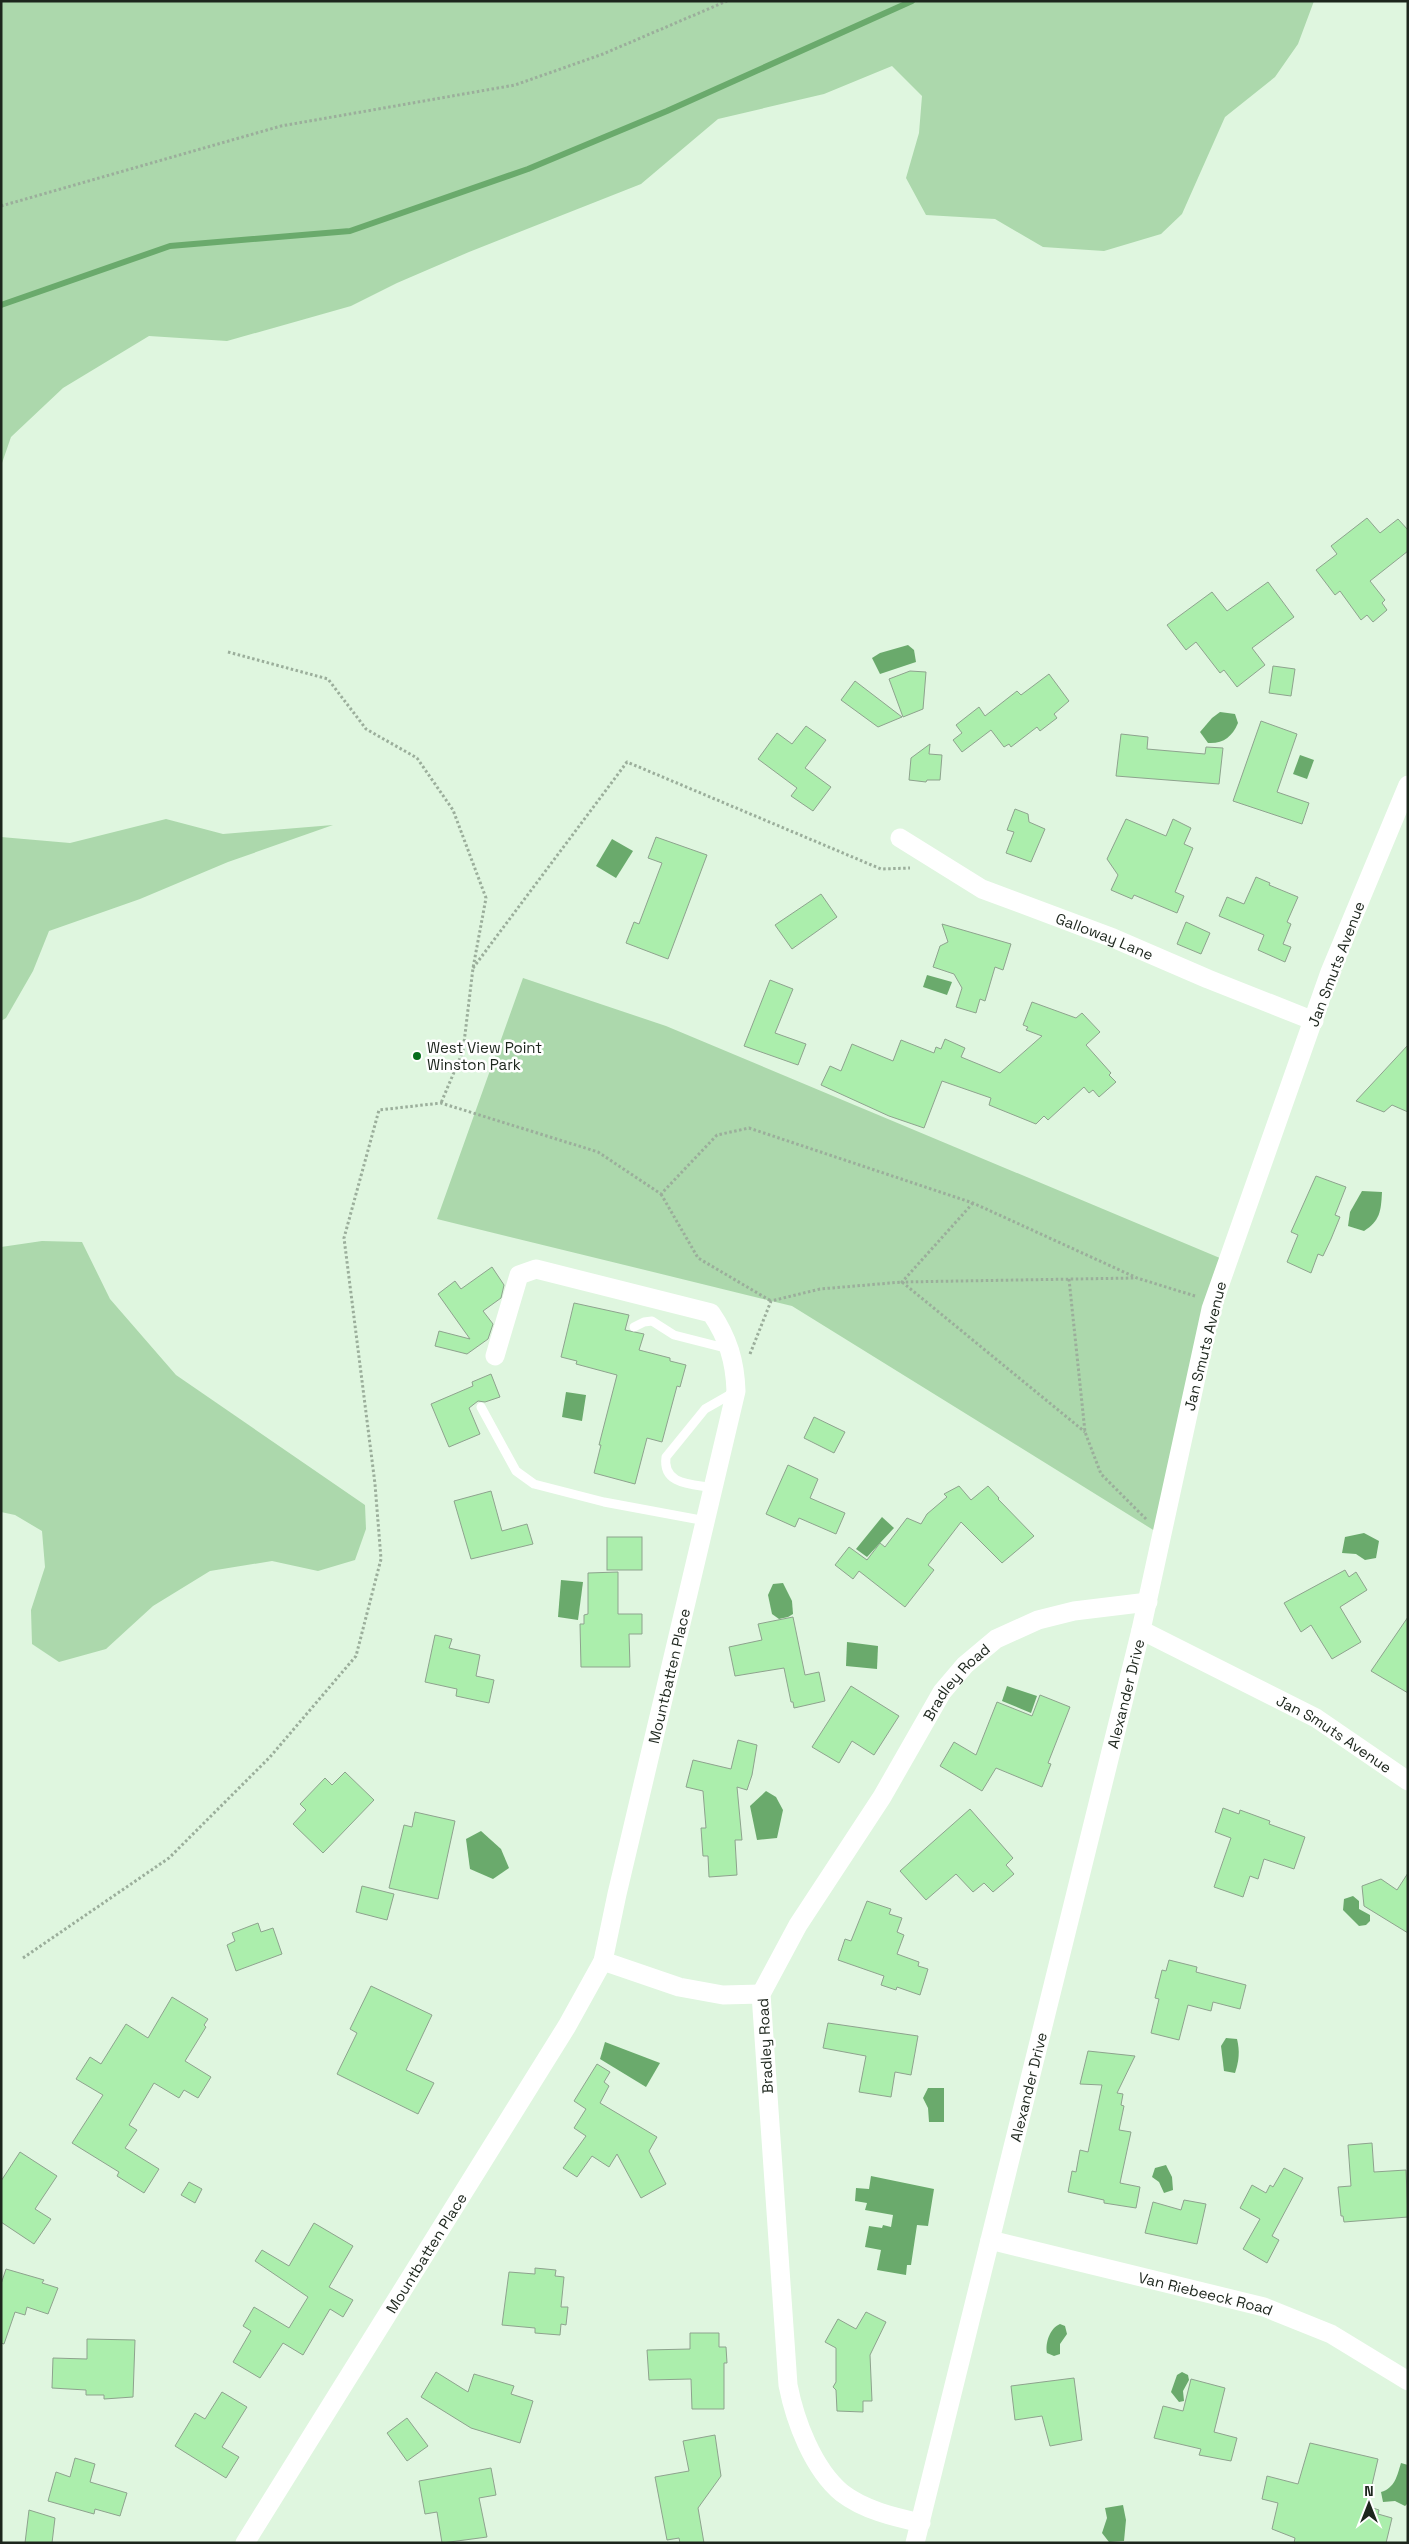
<svg xmlns="http://www.w3.org/2000/svg" width="1409" height="2544" font-family="'Space Grotesk',sans-serif">
<style>
.green{fill:#acd8ac}
.water{fill:#6aaa6c}
.lines{fill:none;stroke-linecap:round;stroke-linejoin:round}
.stream{stroke:#6aaa6c;stroke-width:6}
.building{fill:#abeeac;stroke:#8ea38e}
.path{stroke:#9bae9b;stroke-width:3;stroke-dasharray:2.5 2.5;stroke-linecap:butt}
.service{stroke:#fff;stroke-width:9}
.minor{stroke:#fff;stroke-width:19}
.poi-dot{fill:#066d1c;stroke:#fff;stroke-width:2}
.labels{text-anchor:middle;dominant-baseline:central;stroke-width:5;stroke-linejoin:round;paint-order:stroke}
.street-label{font-size:15px;fill:#1d261d;stroke:#fff}
.poi-label{font-size:15px;fill:#1d261d;stroke:#fff;text-anchor:start}
</style>
<rect width="100%" height="100%" fill="#dff6df"/>
<!-- green -->
<g class="green">
<path d="M1,1H1314L1298,44L1275,77L1225,117L1182,214L1161,234L1104,251L1043,247L995,219L926,215L906,178L919,133L922,96L892,66L824,94L718,119L641,184L469,252L397,283L351,306L227,341L149,336L63,388L11,437L1,466Z"/>
<path d="M166,819L223,834L333,825L228,862L140,899L49,931L33,971L6,1018L1,1021V837L70,843Z"/>
<path d="M523,978L666,1026L1227,1261L1163,1536L792,1306L437,1219Z"/>
<path d="M42,1241L82,1242L110,1299L176,1375L365,1505L366,1529L355,1560L318,1571L272,1561L210,1571L153,1606L106,1649L59,1662L32,1644L31,1610L45,1567L42,1531L15,1515L1,1512V1247Z"/>
</g>
<!-- water -->
<g class="water">
<path d="M908,645L914,650L916,662L880,674L872,658L880,653Z"/>
<path d="M1220,712L1235,714L1238,723C1232,737 1223,744 1208,743L1200,732L1212,718Z"/>
<path d="M1300,755L1314,760L1307,779L1293,774Z"/>
<path d="M612,839L633,851L616,878L596,866Z"/>
<path d="M927,975L952,982L947,995L923,987Z"/>
<path d="M1362,1191L1382,1192C1381,1211 1380,1221 1364,1231L1348,1226L1350,1212Z"/>
<path d="M566,1392L586,1395L582,1421L562,1417Z"/>
<path d="M882,1517L894,1528L867,1557L856,1549Z"/>
<path d="M1364,1533L1379,1541L1376,1558L1365,1560L1356,1554L1342,1553L1345,1537Z"/>
<path d="M561,1580L583,1582L578,1620L558,1617Z"/>
<path d="M783,1583L792,1601L793,1614L788,1617L779,1619L772,1614L768,1595L773,1584Z"/>
<path d="M847,1642L878,1646L877,1669L846,1666Z"/>
<path d="M1007,1686L1037,1696L1031,1713L1002,1701Z"/>
<path d="M766,1791L776,1797L783,1810L777,1838L757,1840L750,1806Z"/>
<path d="M481,1831L501,1849L509,1868L493,1879L470,1869L466,1839Z"/>
<path d="M1353,1896L1359,1901V1909L1370,1915V1921L1366,1925L1359,1926L1343,1910L1344,1899Z"/>
<path d="M1226,2038L1237,2039C1240,2051 1239,2061 1235,2073L1224,2071L1221,2046Z"/>
<path d="M605,2042L660,2063L646,2087L600,2059Z"/>
<path d="M928,2088H944V2122H929L928,2108L923,2098Z"/>
<path d="M1166,2165L1172,2177L1173,2190L1164,2193L1159,2182L1152,2177L1155,2168Z"/>
<path d="M871,2176L934,2189L928,2226L917,2225L911,2265H907L906,2275L877,2270L881,2250L865,2247L869,2226L882,2228L883,2225L891,2227L893,2215L865,2210L867,2203L855,2201L856,2188L869,2189Z"/>
<path d="M1060,2324L1065,2326L1067,2334L1060,2344V2354L1054,2356L1047,2353C1045,2343 1050,2328 1060,2324Z"/>
<path d="M1182,2372L1188,2375L1189,2380L1183,2391L1184,2401L1179,2402L1171,2392L1177,2375Z"/>
<path d="M1401,2463L1408,2465V2503L1405,2506L1395,2501L1383,2502L1381,2492C1395,2488 1397,2476 1401,2463Z"/>
<path d="M1123,2505L1126,2520L1124,2541L1109,2542L1102,2533L1107,2518L1105,2508Z"/>
</g>
<g class="lines">
<!-- stream -->
<path class="stream" d="M1,305L170,246L350,231L528,169L667,111L912,1"/>
</g>
<!-- building -->
<g class="building">
<path d="M1367,518L1380,533L1398,519L1408,530V551L1370,581L1385,600L1382,603L1387,610L1373,622L1367,615L1361,620L1340,591L1335,595L1316,570L1337,554L1331,546Z"/>
<path d="M1268,582L1294,617L1252,648L1265,665L1237,687L1224,670L1220,673L1196,642L1186,650L1167,625L1212,592L1227,611Z"/>
<path d="M1273,666L1295,669L1291,696L1269,693Z"/>
<path d="M910,671L926,672L923,709L903,717L889,679Z"/>
<path d="M1049,674L1069,701L1054,714L1057,718L1040,731L1037,727L1011,747L1009,744L1004,747L991,730L962,752L953,740L962,733L956,725L979,707L985,716L1017,691L1021,695Z"/>
<path d="M855,681L902,717L878,727L841,700Z"/>
<path d="M1261,721L1297,734L1277,792L1309,803L1302,824L1233,801Z"/>
<path d="M806,726L826,740L805,768L831,787L813,811L791,796L797,788L758,759L777,733L792,744Z"/>
<path d="M1121,734L1148,737L1147,749L1205,754L1206,747L1223,748L1219,784L1116,776Z"/>
<path d="M930,744L929,754L942,755L940,780H927L926,782L909,780L911,758Z"/>
<path d="M1015,809L1028,814L1029,822L1045,829L1031,862L1006,853L1014,832L1007,830Z"/>
<path d="M1126,819L1166,836L1173,819L1191,828L1184,844L1193,848L1175,892L1184,896L1177,913L1134,895L1132,899L1111,890L1118,875L1107,859Z"/>
<path d="M656,837L707,855L668,959L626,943L634,922L639,924L662,863L648,858Z"/>
<path d="M1256,877L1270,883L1269,885L1298,897L1287,922L1291,924L1283,944L1291,947L1285,962L1258,950L1264,935L1219,916L1227,897L1244,904Z"/>
<path d="M821,894L837,917L792,949L775,925Z"/>
<path d="M1186,922L1210,933L1201,954L1177,944Z"/>
<path d="M942,924L1011,944L1003,970L995,967L985,1001L980,999L976,1013L956,1007L962,988L954,974L933,967L940,946L948,942Z"/>
<path d="M770,980L793,989L775,1033L806,1044L798,1065L744,1046Z"/>
<path d="M1032,1002L1076,1018L1082,1013L1100,1032L1086,1045L1111,1073L1109,1075L1116,1082L1099,1097L1093,1090L1089,1093L1084,1087L1048,1120L1044,1116L1036,1124L989,1105L991,1098L942,1081L924,1128L889,1116L821,1085L830,1066L841,1071L852,1044L893,1061L901,1040L934,1053L936,1047L941,1049L945,1039L965,1048L961,1057L1000,1073L1042,1036L1026,1030L1028,1027L1023,1025Z"/>
<path d="M1408,1045V1112L1392,1105L1384,1112L1356,1101Z"/>
<path d="M1316,1176L1346,1187L1335,1215L1340,1217L1331,1239L1323,1256L1318,1254L1311,1273L1287,1262L1298,1235L1291,1232Z"/>
<path d="M492,1267L504,1285L501,1298L483,1311L493,1324L488,1339L467,1354L435,1346L439,1331L470,1339L438,1294L455,1281L461,1289Z"/>
<path d="M574,1303L629,1315L625,1330L644,1334L639,1350L670,1358V1361L686,1365L680,1387L677,1386L662,1442L647,1438L635,1484L594,1473L601,1445H599L617,1375L576,1364L577,1361L561,1357Z"/>
<path d="M491,1374L500,1397L485,1402L478,1401L469,1408L480,1434L449,1447L431,1404L473,1386L472,1382Z"/>
<path d="M814,1417L845,1432L834,1453L804,1438Z"/>
<path d="M788,1465L818,1479L810,1498L845,1513L836,1534L799,1518L795,1527L766,1514Z"/>
<path d="M959,1486L971,1500L988,1486L999,1498L998,1499L1034,1536L1002,1563L961,1522L928,1565L934,1570L905,1607L859,1571L853,1579L835,1565L849,1547L867,1560L880,1543L885,1547L907,1518L921,1524L927,1514L947,1497L944,1494Z"/>
<path d="M491,1491L502,1531L527,1524L533,1544L471,1559L454,1501Z"/>
<rect x="607" y="1537" width="35" height="33"/>
<path d="M1345,1570L1349,1577L1356,1572L1367,1590L1340,1607L1361,1642L1332,1659L1311,1625L1301,1632L1284,1603Z"/>
<path d="M618,1572V1614H642V1634H629L630,1667H581L580,1624H584V1615L588,1614V1573Z"/>
<path d="M793,1617L805,1675L819,1672L825,1701L794,1708L793,1702H791L784,1668L735,1676L729,1647L762,1640L758,1624Z"/>
<path d="M1408,1617V1693L1371,1671Z"/>
<path d="M435,1635L452,1639L449,1648L480,1655L476,1676L494,1680L489,1703L456,1696L457,1689L425,1682Z"/>
<path d="M851,1686L899,1716L874,1755L852,1741L839,1763L812,1747Z"/>
<path d="M1040,1695L1070,1707L1048,1763L1051,1764L1042,1787L996,1768L982,1791L940,1766L954,1742L976,1755L997,1702L1032,1716Z"/>
<path d="M738,1740L757,1745L752,1775L747,1790L737,1787L742,1840H735L737,1875L709,1877L708,1856H703L701,1828H706L703,1791L686,1787L693,1760L731,1769Z"/>
<path d="M345,1772L374,1800L323,1853L293,1824L306,1810L300,1804L325,1778L332,1785Z"/>
<path d="M1223,1808L1239,1814L1240,1810L1270,1821L1269,1824L1305,1837L1294,1869L1264,1859L1258,1879L1250,1876L1243,1897L1214,1887L1231,1838L1215,1832Z"/>
<path d="M970,1809L1013,1858L1006,1865L1014,1874L993,1892L984,1883L973,1892L956,1874L926,1900L900,1871Z"/>
<path d="M415,1812L455,1821L438,1899L389,1888L404,1825L412,1827Z"/>
<path d="M1408,1873V1933L1364,1906L1362,1886L1381,1879L1397,1890Z"/>
<path d="M362,1886L394,1894L387,1920L356,1912Z"/>
<path d="M867,1901L891,1909L889,1914L902,1918L897,1932L904,1935L897,1954L919,1962L918,1966L928,1969L920,1995L897,1987L896,1990L881,1985L884,1976L838,1960L845,1939L851,1941Z"/>
<path d="M258,1923L261,1932L273,1928L282,1954L236,1971L227,1945L235,1941L232,1933Z"/>
<path d="M1169,1960L1197,1967L1196,1972L1246,1985L1240,2009L1213,2002L1211,2011L1188,2005L1179,2040L1151,2033L1159,1999L1155,1998L1162,1970L1166,1971Z"/>
<path d="M371,1986L432,2015L406,2070L434,2083L418,2114L337,2074L357,2033L350,2029Z"/>
<path d="M172,1997L208,2019L204,2025L206,2027L185,2061L211,2077L198,2098L184,2090L179,2098L154,2083L129,2125L137,2130L125,2148L159,2169L144,2193L117,2176L119,2172L72,2143L103,2095L76,2079L90,2057L101,2064L126,2024L148,2038Z"/>
<path d="M828,2023L918,2036L911,2075L895,2072L891,2097L859,2092L866,2056L823,2048Z"/>
<path d="M1088,2051L1135,2056L1117,2093L1123,2094L1121,2105L1124,2106L1119,2130L1131,2132L1120,2183L1140,2187L1136,2208L1104,2203V2200L1068,2192L1072,2171L1076,2172L1080,2150L1088,2152L1102,2085L1080,2084Z"/>
<path d="M597,2064L610,2072L604,2082L609,2086L600,2103L657,2137L649,2151L666,2184L641,2198L617,2154L609,2167L592,2156L577,2177L563,2168L586,2136L574,2128L586,2109L574,2101Z"/>
<path d="M1372,2143L1374,2172L1406,2170L1408,2217L1344,2222L1343,2216H1341L1338,2187L1351,2186L1348,2145Z"/>
<path d="M20,2152L57,2176L35,2209L51,2219L34,2244L1,2222V2181Z"/>
<path d="M1284,2168L1303,2178L1272,2236L1279,2240L1267,2263L1243,2249L1260,2219L1240,2208L1252,2185L1266,2193L1270,2185L1273,2187Z"/>
<path d="M189,2182L202,2189L195,2203L181,2195Z"/>
<path d="M1184,2200L1206,2204L1197,2244L1145,2233L1153,2202L1181,2210Z"/>
<path d="M314,2223L353,2246L329,2287L353,2300L343,2317L330,2309L303,2355L283,2343L260,2378L233,2362L251,2331L243,2326L254,2307L289,2328L308,2297L255,2261L262,2250L289,2266Z"/>
<path d="M535,2268L556,2270L555,2276L564,2277L561,2307H568L566,2325L561,2324L560,2335L535,2333V2328L502,2325L509,2272L535,2274Z"/>
<path d="M6,2269L44,2280L42,2283L58,2288L48,2314L27,2307L25,2315L15,2312L4,2344L1,2343V2284Z"/>
<path d="M866,2312L886,2322L870,2355L872,2401H863V2412L837,2411L836,2390L833,2387L836,2382V2348L825,2342L838,2319L856,2329Z"/>
<path d="M690,2333H719V2347H726L727,2363H724V2409H692L691,2379L649,2380L647,2350L690,2349Z"/>
<path d="M87,2339L135,2340L133,2397L104,2399V2395H86V2390L52,2388L53,2358L87,2359Z"/>
<path d="M436,2372L468,2392L474,2374L514,2386L511,2394L533,2401L520,2443L471,2428L421,2397Z"/>
<path d="M1074,2378L1082,2440L1050,2446L1042,2416L1015,2420L1011,2386Z"/>
<path d="M1191,2379L1225,2388L1214,2432L1237,2438L1231,2461L1199,2455L1201,2449L1154,2438L1163,2406L1183,2411Z"/>
<path d="M222,2392L247,2407L222,2447L239,2457L226,2478L175,2446L195,2413L205,2419Z"/>
<path d="M407,2418L428,2446L407,2461L387,2433Z"/>
<path d="M715,2435L721,2476L698,2508L704,2543H680L679,2538L667,2540L655,2477L689,2471L683,2441Z"/>
<path d="M1310,2443L1378,2459L1367,2506L1379,2510L1378,2514L1392,2518L1386,2543H1294L1295,2538L1272,2529L1278,2503L1262,2499L1267,2476L1298,2484Z"/>
<path d="M75,2458L95,2464L90,2482L127,2493L120,2516L95,2509L94,2514L48,2501L56,2472L70,2477Z"/>
<path d="M491,2468L496,2495L479,2498L487,2537L442,2543L437,2512L425,2514L419,2481Z"/>
<path d="M29,2510L55,2518L52,2543H25Z"/>
</g>
<g class="lines">
<!-- path -->
<g class="path">
<path d="M1,206L281,126L515,85L603,54L727,1"/>
<path d="M228,652L328,679L366,729L417,758L453,810L486,898L473,968L463,1051L441,1103"/>
<path d="M473,968L627,762L881,869L910,868"/>
<path d="M661,1194L698,1258L771,1301"/>
<path d="M973,1203L902,1282L1134,1278"/>
<path d="M1069,1279L1085,1432L1101,1474L1147,1520"/>
<path d="M750,1354L771,1301L820,1289L902,1282L1085,1432"/>
<path d="M23,1958L169,1858L270,1757L356,1656L381,1559L375,1484L344,1238L379,1110L441,1103L598,1152L661,1194L717,1135L749,1128L973,1203L1137,1278L1195,1296"/>
</g>
<!-- service -->
<g class="service">
<path d="M634,1327L644,1322L652,1321L674,1335L729,1349"/>
<path d="M481,1407L516,1471L534,1484L604,1502L706,1521"/>
<path d="M714,1488C694,1484 662,1486 666,1457L705,1409L733,1393"/>
</g>
<!-- minor -->
<g class="minor">
<path id="s1" d="M1408,785L1330,972L1211,1309L1141,1630L1316,1718L1408,1781"/>
<path id="s2" d="M900,838L982,889L1113,938L1208,979L1314,1021"/>
<path d="M603,1961L679,1987L723,1995L761,1994"/>
<path id="s3" d="M990,2240L1264,2307L1331,2334L1408,2381"/>
<path id="s4" d="M921,2523C894,2517 864,2510 842,2493C813,2469 795,2421 788,2385L761,1994L798,1925L882,1797L942,1692L965,1665L996,1639L1038,1620L1074,1611L1148,1602"/>
<path id="s5" d="M245,2543L567,2026L603,1961L617,1894L736,1391C735,1361 728,1338 711,1313L536,1269L519,1275L495,1356"/>
<path id="s6" d="M915,2543L1141,1630"/>
</g>
</g>
<!-- markers -->
<circle class="poi-dot" cx="417" cy="1056" r="5"/>
<g class="labels">
<!-- street labels -->
<g class="street-label">
<text stroke="none"><textPath href="#s2" startOffset="228">Galloway Lane</textPath></text>
<text transform="translate(1336 964) rotate(-69)">Jan Smuts Avenue</text>
<text transform="translate(1205 1346) rotate(-76)">Jan Smuts Avenue</text>
<text stroke="none"><textPath href="#s5" startOffset="976">Mountbatten Place</textPath></text>
<text stroke="none"><textPath href="#s4" startOffset="969">Bradley Road</textPath></text>
<text stroke="none"><textPath href="#s6" startOffset="875">Alexander Drive</textPath></text>
<text stroke="none"><textPath href="#s1" startOffset="1108">Jan Smuts Avenue</textPath></text>
<text transform="translate(765 2046) rotate(-93)">Bradley Road</text>
<text stroke="none"><textPath href="#s6" startOffset="470">Alexander Drive</textPath></text>
<text stroke="none"><textPath href="#s5" startOffset="342">Mountbatten Place</textPath></text>
<text stroke="none"><textPath href="#s3" startOffset="222">Van Riebeeck Road</textPath></text>
</g>
<!-- poi labels -->
<g class="poi-label">
<text x="427" y="1047">West View Point<tspan x="427" dy="17">Winston Park</tspan></text>
</g>
</g>
<!-- border -->
<rect width="1409" height="2544" fill="none" stroke="#1d261d" stroke-width="5"/>
<!-- north arrow -->
<g transform="translate(1369 2504)" stroke="#ffffff" stroke-width="4" paint-order="stroke">
<path d="M0-4L9 19L0 12L-9 19Z" fill="#1d261d"/>
<text y="-8" font-size="14" font-weight="bold" text-anchor="middle" fill="#1d261d">N</text>
</g>
</svg>
